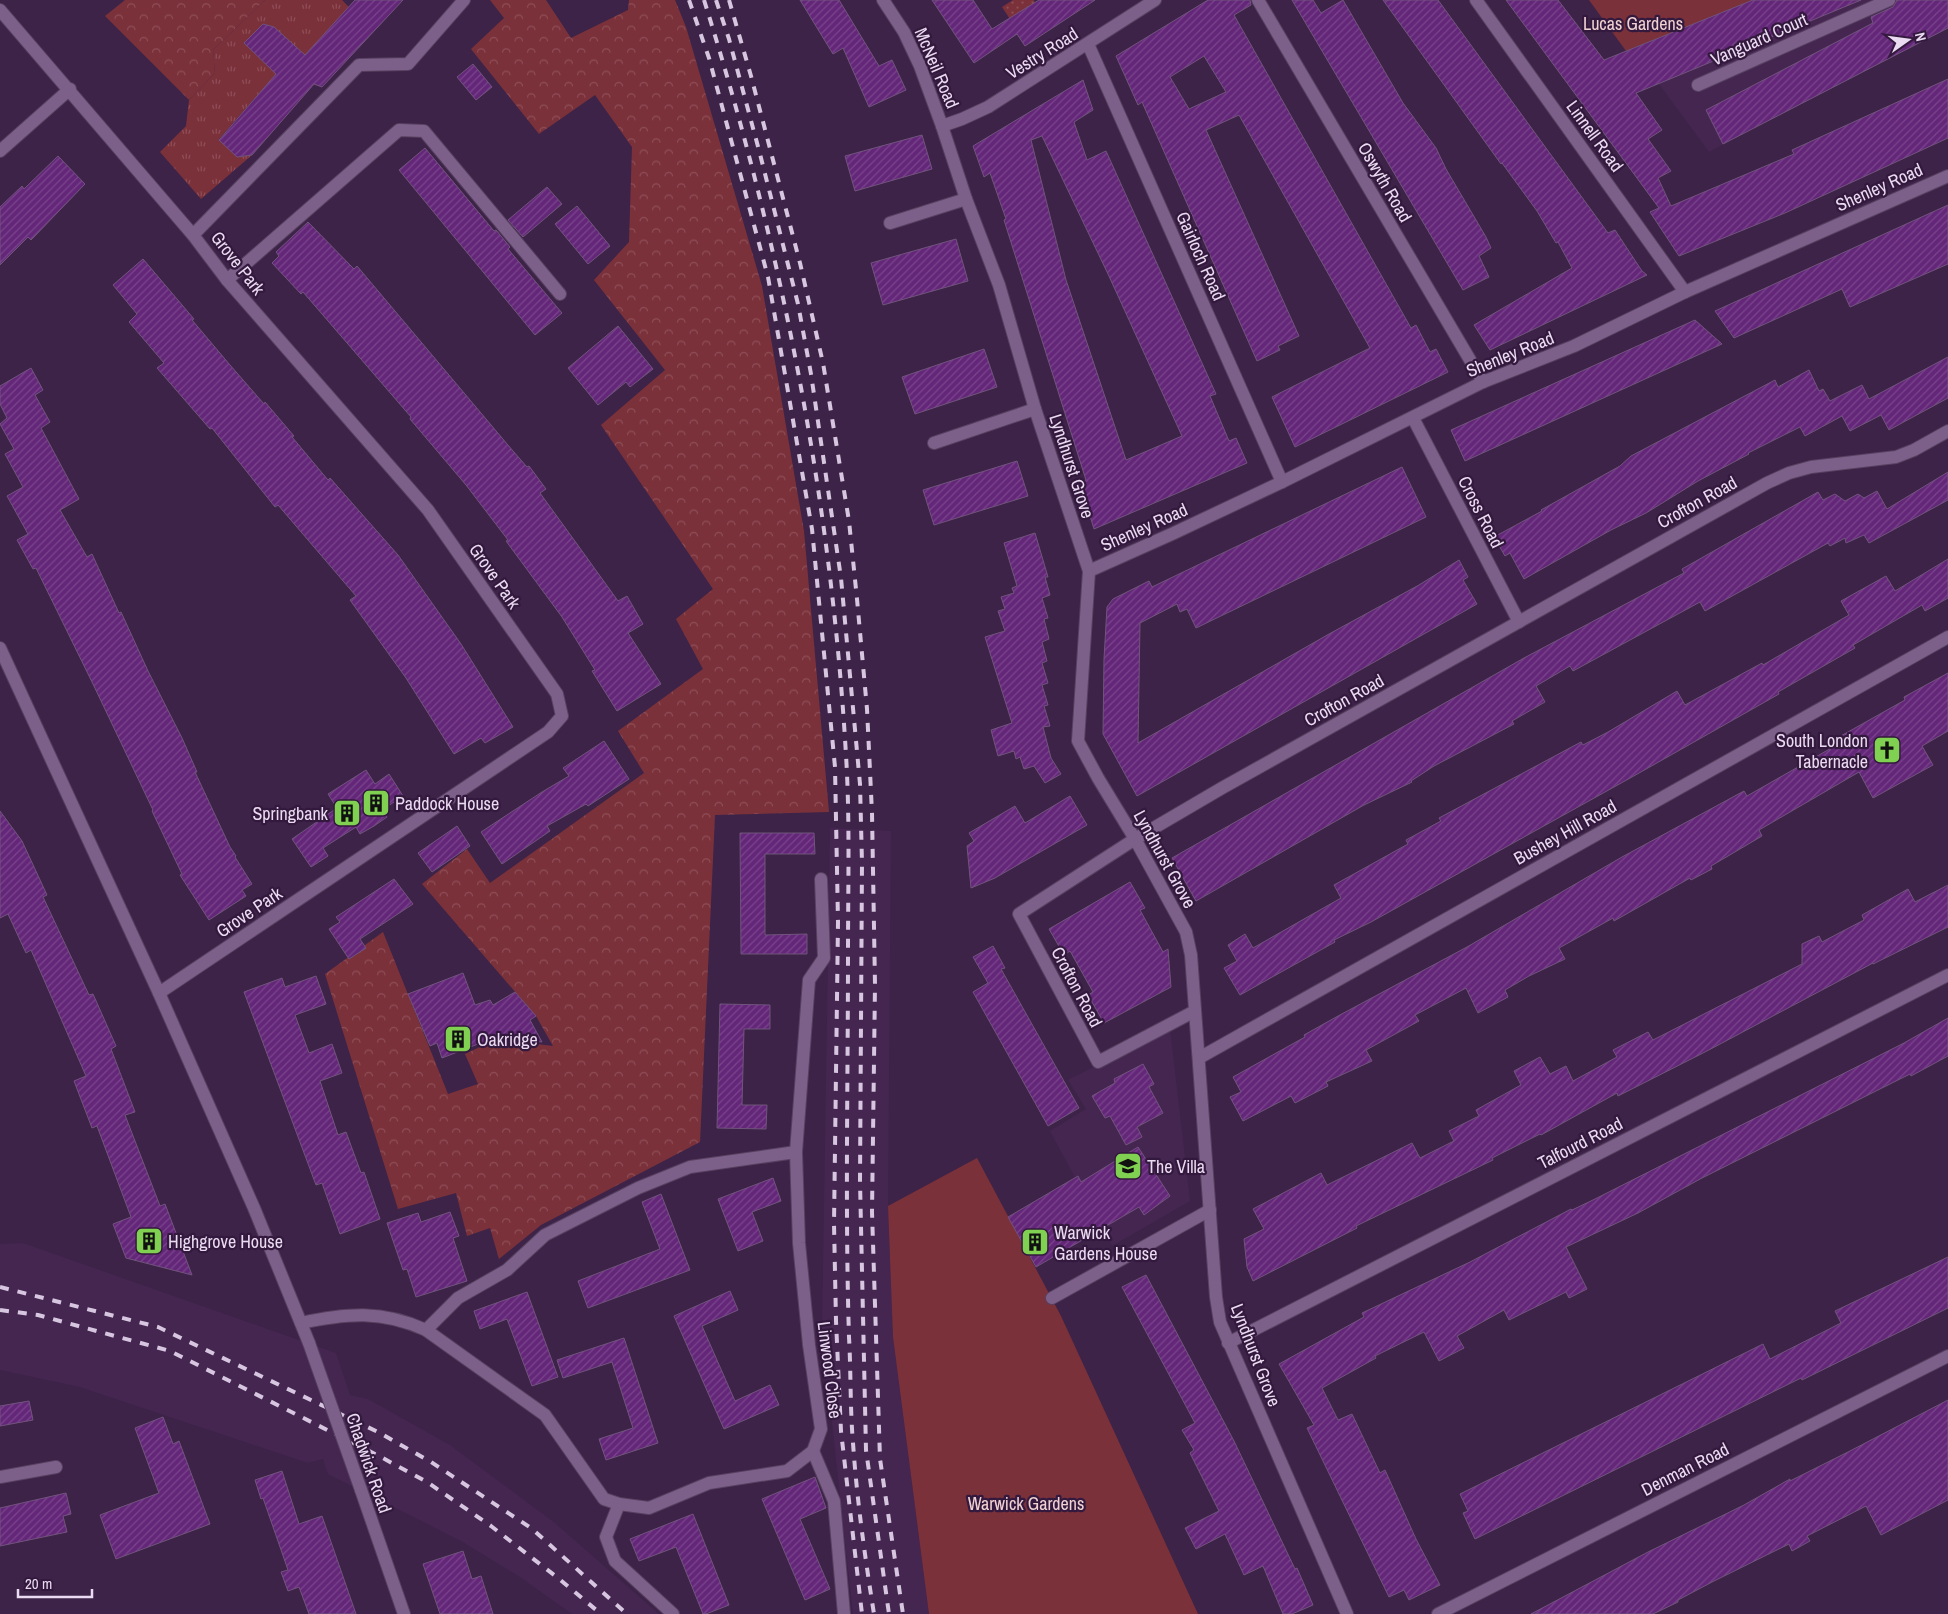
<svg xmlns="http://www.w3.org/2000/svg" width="1948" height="1614" font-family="'Archivo Narrow',sans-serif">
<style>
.built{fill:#452651}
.grass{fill:url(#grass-tufts)}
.forest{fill:url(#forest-crowns)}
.park{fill:#7b313a}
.garden{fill:url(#garden-dots)}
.building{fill:url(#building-hatch);stroke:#71547d;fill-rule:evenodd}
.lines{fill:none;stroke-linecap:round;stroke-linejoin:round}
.minor-casing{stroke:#574060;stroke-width:14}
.minor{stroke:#7d6089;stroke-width:12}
.rail{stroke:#d7c6df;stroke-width:4;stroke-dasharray:9 9;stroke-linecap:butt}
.minor-bridge-casing{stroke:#574060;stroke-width:14;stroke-linecap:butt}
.minor-bridge{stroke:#7d6089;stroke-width:12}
.labels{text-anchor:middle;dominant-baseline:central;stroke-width:4.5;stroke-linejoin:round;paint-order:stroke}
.park-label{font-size:18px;fill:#f1d2d3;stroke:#33193d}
.street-label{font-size:18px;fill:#ebdbf2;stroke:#33193d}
.poi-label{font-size:18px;fill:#ebdbf2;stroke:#33193d;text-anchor:start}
</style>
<defs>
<pattern id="grass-tufts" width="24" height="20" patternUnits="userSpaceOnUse" patternTransform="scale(1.25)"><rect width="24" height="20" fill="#7b313a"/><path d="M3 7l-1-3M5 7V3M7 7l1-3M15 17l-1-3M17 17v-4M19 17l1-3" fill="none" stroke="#8e4e57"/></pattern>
<pattern id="forest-crowns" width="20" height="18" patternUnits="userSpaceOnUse" patternTransform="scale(1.25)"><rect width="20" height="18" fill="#7b313a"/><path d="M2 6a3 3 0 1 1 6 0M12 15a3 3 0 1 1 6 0" fill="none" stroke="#8e4e57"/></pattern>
<pattern id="garden-dots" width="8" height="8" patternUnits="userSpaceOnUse" patternTransform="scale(1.25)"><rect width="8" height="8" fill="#7b313a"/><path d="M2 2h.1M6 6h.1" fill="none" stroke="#8e4e57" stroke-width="1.8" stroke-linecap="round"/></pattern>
<pattern id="building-hatch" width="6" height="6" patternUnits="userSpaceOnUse" patternTransform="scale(1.25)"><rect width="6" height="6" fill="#632679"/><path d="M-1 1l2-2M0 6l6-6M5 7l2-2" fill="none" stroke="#7a458c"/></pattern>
</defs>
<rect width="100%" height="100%" fill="#3d2347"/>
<!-- built -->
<g class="built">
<path d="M1753,0H1948V28L1709,152L1659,84L1649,80L1626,51Z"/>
<path d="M830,828L891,831L888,1206L893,1337L929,1614H853L822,1331Z"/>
<path d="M1170,1028L1190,1201L1112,1246L1050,1131L1086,1109L1068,1080Z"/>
<path d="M23,1243L336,1353L350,1395L368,1399L450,1445L555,1523L659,1614H572L520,1577L461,1541L328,1474L323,1459L308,1463L80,1387L0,1370V1244Z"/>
</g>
<!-- grass -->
<path class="grass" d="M265,0H342L349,7L305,55L274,27L264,24L244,43L276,74L219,139L237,157L252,155L201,199L160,152L186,126L189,100L215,73L213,50Z"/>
<!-- forest -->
<g class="forest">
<path d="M125,0H265L213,50L215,73L189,100L105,16Z"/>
<path d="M490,0H546L571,38L628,10L629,0H675L686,27L762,286L804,531L829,812L715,815L700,1142L541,1225L499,1259L490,1228L467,1236L456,1193L398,1209L325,974L383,932L448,1094L478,1084L465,1054L497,1039L553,1046L536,1016L422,884L467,849L490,883L644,773L618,731L703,669L676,619L713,589L601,425L665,370L594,280L629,242L632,147L595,95L539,134L471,49L504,18Z"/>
</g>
<!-- park -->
<g class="park">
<path d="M1589,0H1753L1626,51Z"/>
<path d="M977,1158L1061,1316L1198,1614H929L893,1337L888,1206Z"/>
</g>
<!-- garden -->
<path class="garden" d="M1013,0H1034L1035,3L1010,19L1002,7Z"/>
<!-- building -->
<g class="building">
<path d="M355,0H403L322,87L314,84L252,155L237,157L219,140L276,74L244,43L263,24L274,27L305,55Z"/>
<path d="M800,0H839L879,66L892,60L906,90L869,107L843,48L833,54Z"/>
<path d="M932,0H973L992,29L1039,0H1095L1025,46L1017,34L974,63Z"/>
<path d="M1208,0H1250L1251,5L1234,15L1411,328L1416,325L1430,352L1436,349L1448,372L1295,447L1272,397L1370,348L1239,115L1206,130L1299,336L1278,346L1280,350L1257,361L1142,102L1138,105L1116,56ZM1204,56L1226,92L1189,109L1170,77Z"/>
<path d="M1292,0H1313L1321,13L1343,0L1403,103L1436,148L1446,169L1486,237L1491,248L1479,256L1489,277L1463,290Z"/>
<path d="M1383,0H1438L1608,233L1615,230L1642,271L1647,275L1490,350L1474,325L1572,268L1558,242L1556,243L1537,211L1502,163L1501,164Z"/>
<path d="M1506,0H1558L1604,60L1753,0H1861L1636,93L1662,130L1648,139L1671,171L1658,178L1671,206L1794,154L1792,150L1948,79V138L1785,213L1679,256L1650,212L1659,208Z"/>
<path d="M1897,0H1948V28L1723,144L1706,110L1873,23L1871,17L1893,7Z"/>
<path d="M473,64L492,87L476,100L457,77Z"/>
<path d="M1083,80L1093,110L1074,122L1087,160L1106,151L1216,394L1210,396L1229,441L1236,438L1247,463L1094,529L1080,483L1086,480L1004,220L1006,219L990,173L984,177L973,146ZM1042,136L1108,274L1182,436L1126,460L1066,280L1031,140Z"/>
<path d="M922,135L932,169L855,191L845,156Z"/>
<path d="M425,148L494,231L496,230L510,247L508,249L562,313L535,335L399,170Z"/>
<path d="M58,156L85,184L31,240L28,237L0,265V207L22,186L24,189Z"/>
<path d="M547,187L562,204L523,237L508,220Z"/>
<path d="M1948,205V264L1909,281L1850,307L1842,289L1734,338L1715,311Z"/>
<path d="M577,206L610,246L588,264L555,224Z"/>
<path d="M308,222L354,269L357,266L513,451L527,467L529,466L546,489L540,493L577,544L618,601L627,596L643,624L628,633L661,684L617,711L592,671L595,670L562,617L506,541L508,540L466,485L410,419L411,417L303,292L301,294L272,263L279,256L276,252Z"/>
<path d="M956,239L968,281L883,305L871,263Z"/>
<path d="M143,259L194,319L192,320L230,365L264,404L265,402L294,436L292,437L328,480L330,478L398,555L461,644L513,727L485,743L481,738L454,754L406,678L350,600L356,596L278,505L275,507L212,428L210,429L157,368L164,363L129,322L137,314L113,285Z"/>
<path d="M1695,320L1722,344L1465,461L1451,430Z"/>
<path d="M618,326L653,369L630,387L626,382L598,405L568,368Z"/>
<path d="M984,349L997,387L915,414L902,377Z"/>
<path d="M1948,357V398L1889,430L1881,415L1850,431L1842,416L1805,436L1800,427L1748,453L1749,454L1698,481L1646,513L1611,530L1524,579L1510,553L1505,556L1494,537L1542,511L1541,510L1620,466L1631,456L1775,380L1778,387L1809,370L1819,391L1823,389L1830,401L1862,385L1869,399Z"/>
<path d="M31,368L43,390L35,395L50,422L41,428L79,499L60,510L87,557L92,554L119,613L121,612L148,671L182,738L197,772H195L230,847L236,856L235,857L252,884L242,890L246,896L209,920L180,875L182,874L152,811L153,810L93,684L36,568L33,569L17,540L28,534L7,496L23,487L5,454L14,449L0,424L7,418L0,404V386Z"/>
<path d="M1017,461L1028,496L934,525L923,490Z"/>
<path d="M1402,467L1426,517L1196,628L1187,609L1180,612L1177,604L1140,623L1138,743L1329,634L1419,585L1459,560L1468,577L1463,580L1477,604L1137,796L1103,734L1104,659L1107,607L1113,599L1149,581L1152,587Z"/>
<path d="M1948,472V500L1869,543L1864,535L1846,543L1845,538L1830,546L1828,543L1705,611L1700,602L1573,671L1570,666L1536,686L1545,702L1512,721L1514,724L1434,766L1411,781L1412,782L1364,805L1196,901L1172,858L1524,658L1684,573L1682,569L1818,492L1823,500L1835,494L1845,501L1858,494L1864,498L1877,491L1887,509Z"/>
<path d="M1035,533L1048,577H1045L1050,595L1042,598L1048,618L1044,619L1049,639L1042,642L1047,661L1042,663L1048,683L1042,685L1048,705L1044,706L1050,726L1043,727L1051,758L1061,774L1045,783L1034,766L1024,769L1020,757L1016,759L1014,751L998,756L991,730L1012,723L985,637L1005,631L998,611L1005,609L1001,597L1014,593L1012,588L1017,586L1004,543Z"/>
<path d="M1948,559V598L1925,611L1922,605L1853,645L1855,648L1778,692L1779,694L1632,777L1371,922L1334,940L1335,942L1240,995L1224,968L1237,961L1228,945L1245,934L1253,948L1341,898L1334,885L1408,844L1406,840L1441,821L1439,818L1581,742L1583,745L1608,732L1677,691L1685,705L1762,663L1763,665L1849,615L1841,601L1886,576L1895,591Z"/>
<path d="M1948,673V731L1922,746L1933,765L1873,798L1859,772L1759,830L1762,836L1711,866L1712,869L1691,880L1690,878L1614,921L1613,918L1559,948L1565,959L1529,976L1505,990L1508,997L1478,1013L1466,988L1415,1015L1419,1021L1366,1050L1372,1061L1326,1082L1328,1086L1295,1103L1291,1096L1243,1121L1230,1097L1241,1092L1233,1077L1305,1037L1304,1035L1338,1016L1467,947L1622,857L1744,791L1747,796L1842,742L1839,737L1905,700L1904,697Z"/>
<path d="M604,741L629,779L588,806L586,804L547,826L550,831L502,864L481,832L542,792L569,776L563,768Z"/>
<path d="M366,770L375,784L389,774L403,796L382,810L387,817L374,826L360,834L356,827L323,848L328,856L311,867L292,839L337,808L328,794Z"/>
<path d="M1070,796L1087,825L995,878L971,888L967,846L974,841L969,833L1015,806L1025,823Z"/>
<path d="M0,811L22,841L47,895L43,897L89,995L93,994L116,1046L111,1049L135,1112L125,1115L160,1206L165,1204L192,1275L126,1258L113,1224L131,1217L97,1126L92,1128L74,1081L86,1076L31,950L26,953L8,914L0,918Z"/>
<path d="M457,826L470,846L432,872L418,853Z"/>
<path d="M740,833H814L815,854H765V935L807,934V954H741Z"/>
<path d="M394,879L413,904L360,939L366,948L349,959L329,929L340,922L336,917Z"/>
<path d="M1130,882L1145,908L1140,910L1163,952L1168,949L1171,987L1104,1023L1088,995L1093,992L1070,951L1064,955L1049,929Z"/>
<path d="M1948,885V927L1873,964V963L1705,1052L1618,1096L1617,1093L1541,1135L1540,1134L1492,1158L1493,1160L1356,1226L1357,1228L1253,1281L1247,1267L1244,1239L1264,1229L1253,1209L1321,1173L1327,1185L1412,1143L1420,1158L1454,1141L1449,1131L1479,1116L1476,1110L1521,1085L1514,1071L1540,1057L1550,1074L1566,1066L1573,1081L1617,1057L1613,1050L1648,1032L1653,1040L1802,964V944L1819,936L1822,942L1864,920L1862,915L1908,889L1915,902Z"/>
<path d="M993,946L1005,968L1001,969L1079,1108L1048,1126L973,992L988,983L973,957Z"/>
<path d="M463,973L475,1005L490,1000L493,1005L515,992L536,1016L530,1020L542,1042L496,1037L442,1058L437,1043L430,1046L408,994Z"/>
<path d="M316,976L326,1004L295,1015L309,1053L332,1044L342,1073L320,1081L338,1135L346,1132L361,1173L364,1172L380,1219L340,1234L322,1183L316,1185L244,992L282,978L285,987Z"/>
<path d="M720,1004L770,1005V1029H744L742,1105H767L766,1129L717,1128Z"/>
<path d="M1948,1018V1056L1911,1076L1910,1074L1702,1178L1638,1213L1566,1247L1587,1289L1569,1298L1566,1292L1509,1320L1504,1310L1457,1336L1464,1348L1439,1361L1424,1332L1375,1356L1376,1358L1322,1388L1338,1420L1352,1414L1380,1473L1385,1470L1416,1539L1440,1585L1409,1600L1404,1590L1389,1597L1307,1428L1314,1425L1279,1364L1364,1317L1362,1313L1470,1262L1571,1209L1572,1210L1595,1199L1904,1043Z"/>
<path d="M1143,1064L1154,1084L1149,1087L1163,1113L1137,1127L1142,1137L1126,1145L1110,1116L1105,1118L1092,1096L1115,1083L1114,1079Z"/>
<path d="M1138,1147L1170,1196L1144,1215L1139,1207L1036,1267L1008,1217L1078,1176L1081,1182Z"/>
<path d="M773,1178L781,1201L752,1212L763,1241L738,1251L718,1199Z"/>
<path d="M661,1194L690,1270L588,1308L578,1281L660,1249L642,1202Z"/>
<path d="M450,1212L459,1236L453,1238L467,1281L416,1297L407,1269L403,1270L387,1223L418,1213L421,1222Z"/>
<path d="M1948,1257V1308L1802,1380L1801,1378L1475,1539L1463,1513L1468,1511L1460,1494L1763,1344L1770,1359L1841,1323L1835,1311Z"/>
<path d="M1146,1275L1234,1441L1295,1569L1297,1568L1313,1605L1292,1614H1283L1263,1566L1244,1575L1225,1534L1196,1549L1185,1528L1219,1511L1190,1453L1194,1450L1182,1430L1195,1423L1122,1287Z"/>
<path d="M730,1291L738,1310L702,1326L735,1401L770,1385L779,1405L724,1429L674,1316Z"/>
<path d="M527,1292L558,1377L532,1386L507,1319L480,1329L474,1311Z"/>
<path d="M624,1338L658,1443L606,1460L599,1439L633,1428L612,1362L563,1378L557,1360Z"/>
<path d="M1948,1400V1500L1881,1535L1866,1506L1807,1536L1810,1541L1792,1551L1789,1544L1714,1581L1678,1600V1602L1653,1614H1531L1648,1552L1744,1505L1790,1479V1481L1848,1452Z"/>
<path d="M29,1401L33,1420L0,1426V1406Z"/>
<path d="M163,1417L173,1444L179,1441L210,1524L116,1559L100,1515L159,1493L135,1428Z"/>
<path d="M282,1471L299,1524L322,1516L356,1614H309L299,1587L288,1591L281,1572L288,1570L263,1498L261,1499L255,1480Z"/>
<path d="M815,1477L826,1508L800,1519L830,1589L805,1600L762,1499Z"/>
<path d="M66,1493L71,1514L63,1516L67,1532L0,1546V1508Z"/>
<path d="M693,1514L729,1605L706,1614H703L676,1547L639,1561L630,1539Z"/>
<path d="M463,1551L472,1579L481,1576L493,1614H440L423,1564Z"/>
</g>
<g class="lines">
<!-- minor casing -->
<g class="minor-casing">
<g id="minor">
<path d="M883,0L904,32L920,66L942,126L966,199L999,285L1035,409L1089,571L1078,741L1098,778L1135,839L1186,932L1191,955L1216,1297L1220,1322L1347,1614"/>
<path d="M1258,0L1483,382"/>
<path d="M1476,0L1685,292"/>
<path d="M0,10L193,235L227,280L428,510L557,694L562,716L548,732L159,993"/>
<path d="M1088,44L1282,482"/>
<path d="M1698,85L1889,0"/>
<path d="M942,126L962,119L988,107L1155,0"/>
<path d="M0,151L70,89"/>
<path d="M890,223L966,199"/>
<path d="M193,235L359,65L408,64L464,0"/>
<path d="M227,280L399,130L424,131L560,294"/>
<path d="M1413,418L1519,622"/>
<path d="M934,443L1035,409"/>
<path d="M1089,571L1174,533L1282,482L1483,382L1574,346L1685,292L1948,176"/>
<path d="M0,648L159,993L254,1208L309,1343"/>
<path d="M1195,1011L1098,1062L1019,914L1135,839L1222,788L1767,483L1789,473L1811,467L1896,457L1914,450L1948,431"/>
<path d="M1199,1058L1948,637"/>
<path d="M1052,1298L1210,1210"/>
<path d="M301,1323C347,1313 382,1310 426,1330L545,1415L604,1499L619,1504L649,1508L709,1483L787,1471L813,1451L821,1429L809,1345L799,1243L796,1152L809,980L824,958L821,879"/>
<path d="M426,1330L458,1298L507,1270L545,1235L638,1188L690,1167L796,1152"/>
<path d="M1228,1343L1948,975"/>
<path d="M813,1451L834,1501L844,1614"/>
<path d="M0,1477L56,1467"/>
<path d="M361,1490L404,1614"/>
<path d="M619,1504L606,1537L615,1561L673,1614"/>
<path d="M1438,1614L1948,1356"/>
</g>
</g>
<!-- minor -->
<use href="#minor" class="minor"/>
<!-- rail -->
<g class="rail">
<path d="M689,0L709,58L768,277L812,529L835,767L838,922L834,1224L836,1321L841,1431L862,1614"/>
<path d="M704,0C781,245 831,498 846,755C850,820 848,886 848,952C848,1080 845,1209 849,1337C851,1372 850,1408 853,1443C857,1501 865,1557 874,1614"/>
<path d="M716,0L729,39L760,154L798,304L811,374L841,578L860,784L862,863L860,1181L866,1450L889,1614"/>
<path d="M729,0L751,76L800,263L823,363L849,521L857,599L867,709L872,813L875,985L872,1212L880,1459L903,1614"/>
<path d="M0,1287L158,1327L378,1432L431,1462L531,1528L627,1614"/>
<path d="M0,1310L38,1315L170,1351L379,1456L427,1482L491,1526L558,1578L601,1614"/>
</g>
<!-- minor-bridge casing -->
<g class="minor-bridge-casing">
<path id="minor-bridge" d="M309,1343L361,1490"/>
</g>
<!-- minor-bridge -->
<use href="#minor-bridge" class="minor-bridge"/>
</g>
<!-- icons -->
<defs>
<g id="church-square" transform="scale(1.4375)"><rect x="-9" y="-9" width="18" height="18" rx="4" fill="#80d051" stroke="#33193d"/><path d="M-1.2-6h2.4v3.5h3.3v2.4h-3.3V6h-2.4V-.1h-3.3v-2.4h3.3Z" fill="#111"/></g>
<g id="building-square" transform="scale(1.4375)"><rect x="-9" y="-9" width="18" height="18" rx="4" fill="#80d051" stroke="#33193d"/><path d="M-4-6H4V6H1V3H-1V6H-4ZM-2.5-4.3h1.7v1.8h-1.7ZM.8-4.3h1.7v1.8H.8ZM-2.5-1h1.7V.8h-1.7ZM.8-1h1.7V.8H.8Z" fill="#111"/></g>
<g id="school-square" transform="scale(1.4375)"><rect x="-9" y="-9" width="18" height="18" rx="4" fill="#80d051" stroke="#33193d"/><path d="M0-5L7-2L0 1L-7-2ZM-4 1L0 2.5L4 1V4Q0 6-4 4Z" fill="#111"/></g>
</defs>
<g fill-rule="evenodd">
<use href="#church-square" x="1887" y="750"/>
<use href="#building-square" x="376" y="803"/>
<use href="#building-square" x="347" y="813"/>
<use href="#building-square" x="458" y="1039"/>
<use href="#school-square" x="1128" y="1166"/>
<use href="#building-square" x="149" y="1241"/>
<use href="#building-square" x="1035" y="1242"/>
</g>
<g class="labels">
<!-- park labels -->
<g class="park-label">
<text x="1633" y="23">Lucas Gardens</text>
<text x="1026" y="1503">Warwick Gardens</text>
</g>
<!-- street labels -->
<g class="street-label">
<text transform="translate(1759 39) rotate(-24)">Vanguard Court</text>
<text transform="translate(1042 53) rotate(-32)">Vestry Road</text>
<text transform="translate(937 68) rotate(67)">McNeil Road</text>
<text transform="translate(1595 136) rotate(54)">Linnell Road</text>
<text transform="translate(1385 182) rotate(60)">Oswyth Road</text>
<text transform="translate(1879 187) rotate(-24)">Shenley Road</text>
<text transform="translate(1201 256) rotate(66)">Gairloch Road</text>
<text transform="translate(238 263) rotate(52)">Grove Park</text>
<text transform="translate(1510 354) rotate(-22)">Shenley Road</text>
<text transform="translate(1072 466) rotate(72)">Lyndhurst Grove</text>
<text transform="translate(1697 502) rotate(-29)">Crofton Road</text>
<text transform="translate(1481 512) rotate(63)">Cross Road</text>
<text transform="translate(1144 527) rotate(-24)">Shenley Road</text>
<text transform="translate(495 576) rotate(55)">Grove Park</text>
<text transform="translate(1344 700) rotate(-29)">Crofton Road</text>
<text transform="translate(1565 832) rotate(-29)">Bushey Hill Road</text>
<text transform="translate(1165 859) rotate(61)">Lyndhurst Grove</text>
<text transform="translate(249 912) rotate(-34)">Grove Park</text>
<text transform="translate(1077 987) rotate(62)">Crofton Road</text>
<text transform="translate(1580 1143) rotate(-27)">Talfourd Road</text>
<text transform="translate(1256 1355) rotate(69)">Lyndhurst Grove</text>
<text transform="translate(830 1370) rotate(83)">Linwood Close</text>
<text transform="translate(369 1463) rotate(71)">Chadwick Road</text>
<text transform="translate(1685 1469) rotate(-27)">Denman Road</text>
</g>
<!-- poi labels -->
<g class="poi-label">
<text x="1868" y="740" text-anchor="end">South London<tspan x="1868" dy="21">Tabernacle</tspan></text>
<text x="395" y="803">Paddock House</text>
<text x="328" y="813" text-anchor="end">Springbank</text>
<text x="477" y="1039">Oakridge</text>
<text x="1147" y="1166">The Villa</text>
<text x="1054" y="1232">Warwick<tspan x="1054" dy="21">Gardens House</tspan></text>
<text x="168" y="1241">Highgrove House</text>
</g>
</g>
<!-- north arrow -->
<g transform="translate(1908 40) rotate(76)" stroke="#33193d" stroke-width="4" paint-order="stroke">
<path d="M0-4L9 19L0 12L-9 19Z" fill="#ebdbf2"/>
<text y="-8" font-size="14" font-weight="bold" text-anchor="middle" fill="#ebdbf2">N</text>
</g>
<!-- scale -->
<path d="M18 1589v8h74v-8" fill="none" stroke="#ebdbf2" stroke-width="2.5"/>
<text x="25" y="1589" font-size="15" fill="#ebdbf2" stroke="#33193d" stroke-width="4" paint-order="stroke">20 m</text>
</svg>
